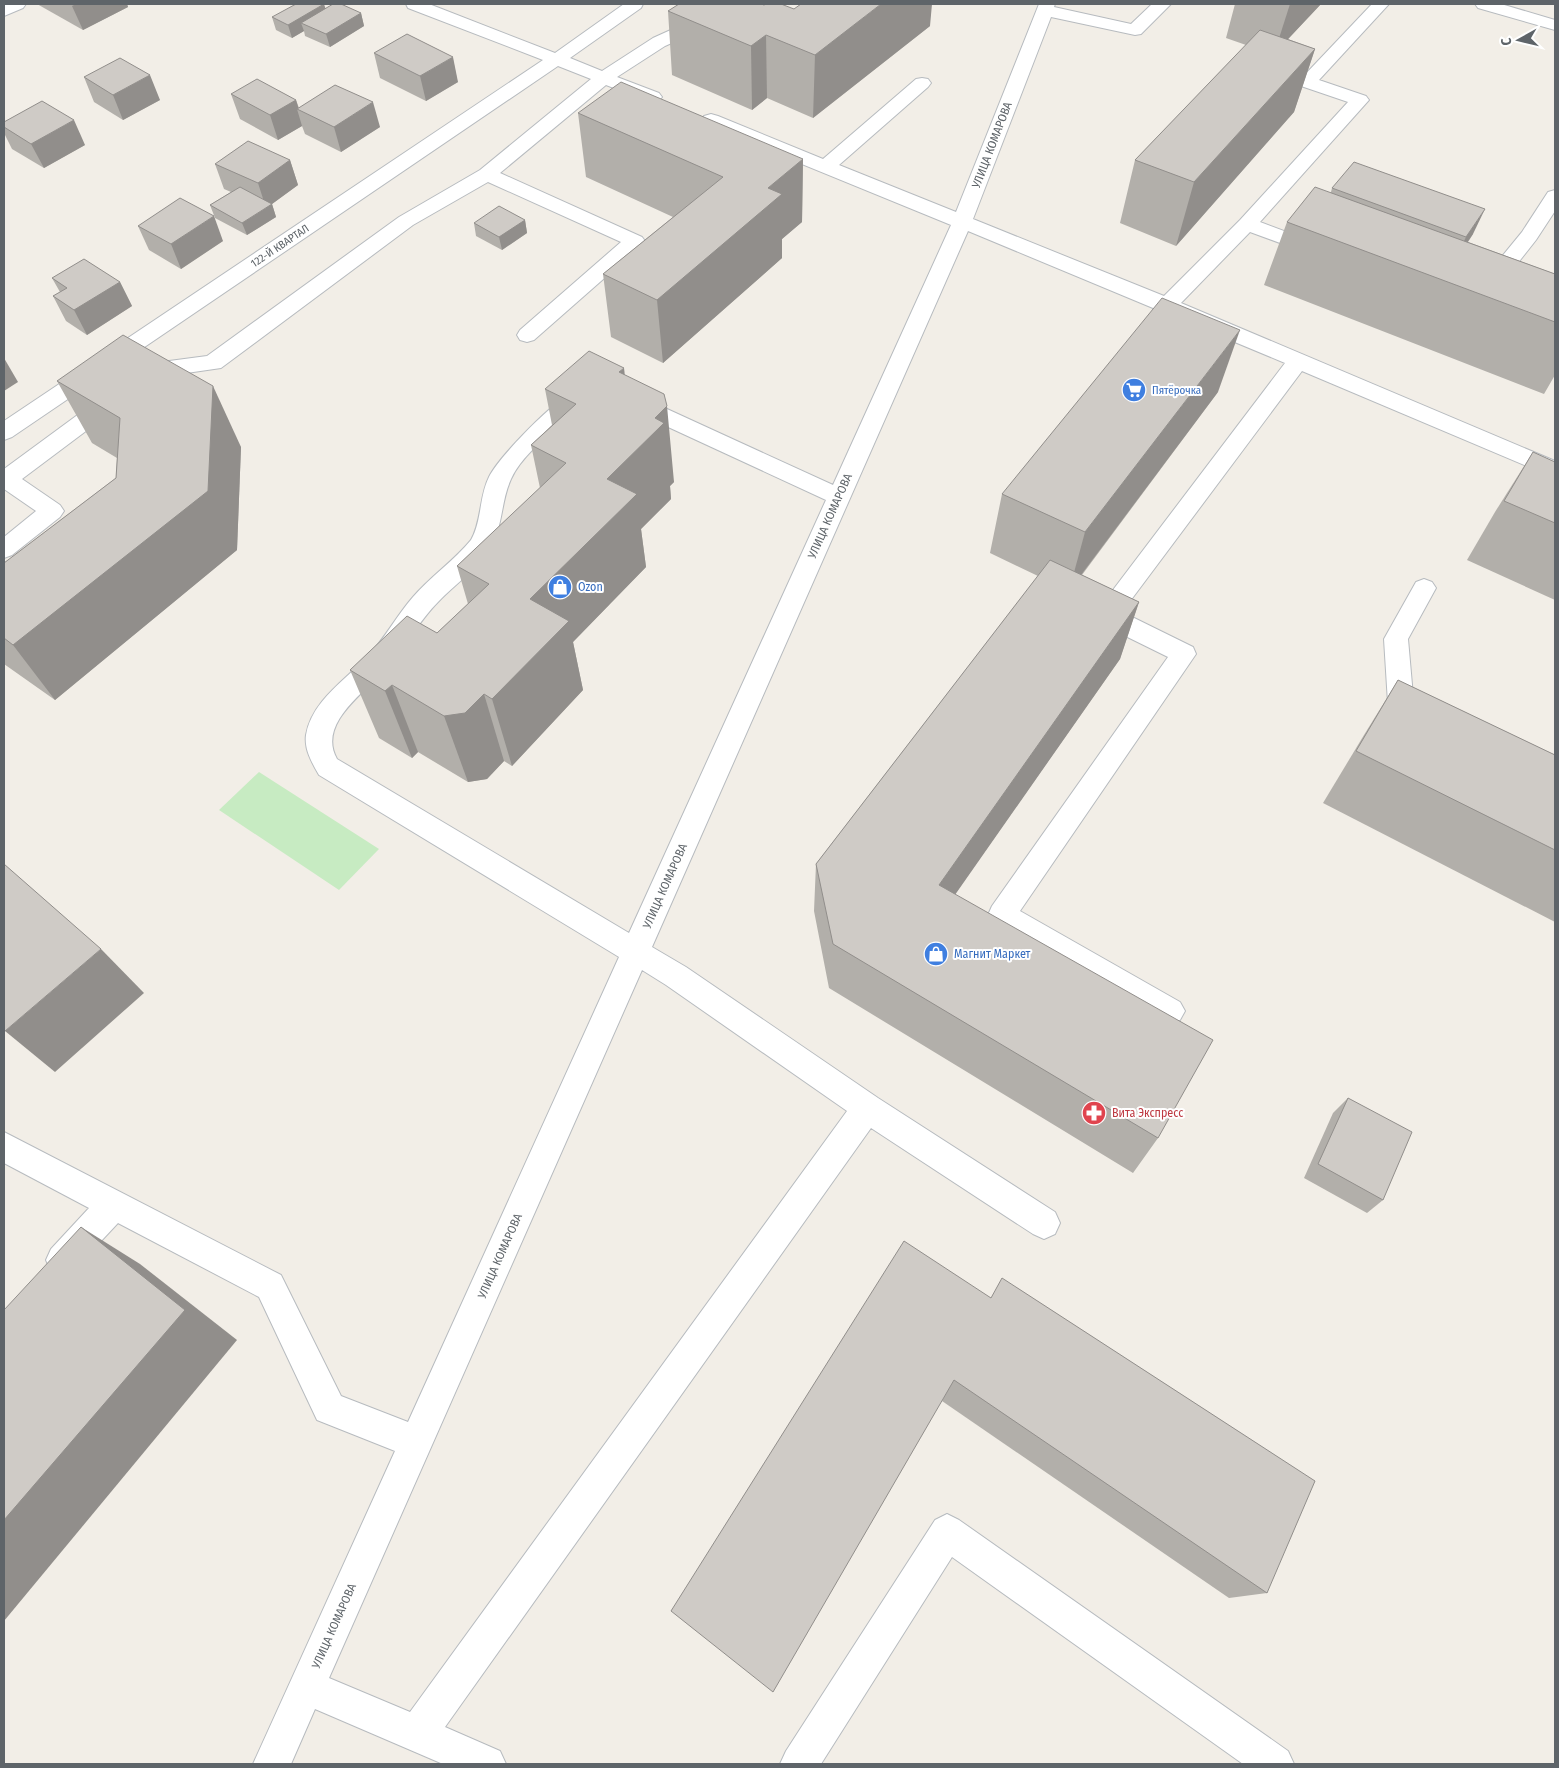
<svg xmlns="http://www.w3.org/2000/svg" width="1559" height="1768" font-family="'Fira Sans Condensed',sans-serif">
<style>
.green{fill:#c7ebc2}
.lines{fill:none;stroke-linecap:round;stroke-linejoin:round}
.minor-casing{stroke:#b7bbbf;stroke-width:2}
.minor{fill:#fff;fill-rule:evenodd}
.wall{fill:#b2afaa}
.shaded-wall{fill:#918e8b}
.building{fill:#cfcbc6;stroke:#918e8b}
.labels{text-anchor:middle;dominant-baseline:central;stroke-width:4;stroke-linejoin:round;paint-order:stroke}
.far-street-label{font-size:11px;fill:#5e6469;stroke:#fff}
.far-shop-label{font-size:11px;fill:#366cbe;stroke:#fff;text-anchor:start}
.street-label{font-size:12px;fill:#5e6469;stroke:#fff}
.shop-label{font-size:12px;fill:#366cbe;stroke:#fff;text-anchor:start}
.health-label{font-size:12px;fill:#be3a42;stroke:#fff;text-anchor:start}
</style>
<rect width="100%" height="100%" fill="#f2eee7"/>
<!-- green -->
<path class="green" d="M259,772L379,849L339,890L219,810Z"/>
<g class="lines">
<!-- minor casing -->
<g class="minor-casing">
<g id="minor">
<path d="M4,4H26L23,8L4,16Z"/>
<path d="M406,4H429L555,53L624,4H643L641,8L570,58L602,71L653,38L695,19L716,4H734L707,27L665,46L617,77L659,93L662,97L659,101L653,102L647,101L606,85L500,173L642,237L645,241L642,245L534,340L527,342L520,340L517,335L520,330L621,242L488,182L413,225L221,368L159,377L145,383L137,381L134,376L137,371L154,363L207,356L399,217L480,170L591,79L558,66L12,437L4,440V421L543,60L408,8Z"/>
<path d="M1039,4H1055L1054,7L1131,24L1152,4H1171L1141,34L1135,35L1051,17L973,219L1164,296L1240,220L1348,102L1301,86L1298,82L1372,4H1389L1319,80L1366,96L1369,100L1260,222L1324,246L1327,250L1324,254L1317,256L1310,254L1250,232L1181,303L1555,461V478L1302,371L1122,612L1193,647L1196,654L1020,911L1180,1002L1185,1011L1180,1020L1170,1024L1160,1020L992,924L988,915L992,906L1168,657L1097,622L1094,615L1285,363L968,231L652,947L686,967L878,1098L1055,1212L1060,1223L1055,1234L1044,1239L1033,1234L871,1128L445,1727L500,1751L506,1764H443L315,1709L291,1764H253L395,1451L317,1420L259,1297L118,1223L73,1271L62,1276L51,1271L46,1260L51,1249L89,1208L4,1163V1132L281,1275L341,1396L408,1422L619,957L319,775C312,763 304,749 306,735C312,700 347,679 369,655C386,637 397,615 413,597C431,576 454,561 471,540C482,521 479,497 489,477C498,458 554,400 573,393C579,390 582,391 588,393L591,398L588,403L582,406C560,426 523,452 511,479C500,503 504,527 488,551C475,571 454,585 438,602C421,619 409,640 395,659C374,687 315,720 337,759L629,933L826,500L627,408L624,403L627,398L635,396L643,398L833,485L951,225L704,124L702,120L704,116L711,114L718,116L823,159L916,79L922,78L928,79L931,83L928,87L839,165L956,212ZM642,970L666,985L847,1111L410,1712L329,1678Z"/>
<path d="M1475,4H1501L1555,20V30L1478,8Z"/>
<path d="M1555,190V211L1536,240L1495,292L1488,294L1481,292L1478,287L1481,282L1522,232L1548,192Z"/>
<path d="M110,395L118,397L121,402L118,407L22,479L60,505L64,511L60,517L12,555L4,558V537L36,511L4,489V469L102,397Z"/>
<path d="M1424,579L1432,582L1436,588L1408,639L1415,719L1411,726L1402,729L1393,726L1389,719L1384,639L1416,582Z"/>
<path d="M947,1514L959,1520L1288,1751L1294,1764H1243L952,1557L821,1764H780L786,1751L935,1520Z"/>
</g>
</g>
<!-- minor -->
<use href="#minor" class="minor"/>
</g>
<!-- wall -->
<g class="wall">
<path d="M37,4H127L128,7L83,30Z"/>
<path d="M1235,4H1321L1288,39L1315,49L1294,112L1176,246L1120,223L1135,160L1246,45L1226,38Z"/>
<path d="M764,5L794,9L930,26L813,118L767,98L752,110L672,75L668,11Z"/>
<path d="M326,8L361,13L364,26L330,47L305,36L304,31L292,38L276,30L272,17Z"/>
<path d="M374,53L458,82L426,101L380,78Z"/>
<path d="M84,77L160,100L123,120L94,102Z"/>
<path d="M231,94L296,100L299,108L380,127L341,152L305,134L302,126L278,140L240,119Z"/>
<path d="M578,113L803,159L802,222L782,239V258L663,363L611,337L603,274L673,217L586,177Z"/>
<path d="M4,122L85,145L44,168L12,149L4,133Z"/>
<path d="M290,160L298,185L272,204L276,217L247,235L215,218L210,205L231,192L224,189L215,164Z"/>
<path d="M1332,188L1473,234L1468,242L1555,274V375L1544,394L1264,285L1287,222L1331,192Z"/>
<path d="M525,220L527,233L502,250L476,236L474,223Z"/>
<path d="M138,226L223,241L181,269L149,250Z"/>
<path d="M52,278L120,282L132,306L87,335L66,321L53,296L60,292Z"/>
<path d="M625,375L674,482L670,486L671,499L641,529L646,567L573,642L583,690L512,766L504,761L487,779L468,782L418,752L412,758L379,738L350,670L437,633L468,604L457,566L540,488L531,445L552,425L545,389Z"/>
<path d="M57,381L241,447L237,550L55,700L4,664V563L116,478L117,458L92,443Z"/>
<path d="M1218,392L1082,575L1139,602L1120,659L955,894L1158,1138L1133,1173L829,988L814,911L816,864L1038,576L990,553L1002,494Z"/>
<path d="M1533,452L1555,462V600L1467,560L1495,512Z"/>
<path d="M1398,680L1555,755V922L1323,803L1364,735Z"/>
<path d="M1348,1098L1383,1200L1367,1213L1304,1178L1333,1113Z"/>
<path d="M991,1298L1267,1593L1229,1598L942,1401Z"/>
</g>
<!-- shaded-wall -->
<g class="shaded-wall">
<path d="M76,4H127L128,7L83,30L72,6Z"/>
<path d="M324,4L328,16L301,23L304,31L292,38L288,25Z"/>
<path d="M881,4H932L930,26L813,118L815,55Z"/>
<path d="M1290,4H1321L1274,54Z"/>
<path d="M361,13L364,26L330,47L326,34Z"/>
<path d="M766,35L767,98L752,110L751,46Z"/>
<path d="M1315,49L1294,112L1176,246L1194,182Z"/>
<path d="M453,57L458,82L426,101L420,76Z"/>
<path d="M150,75L160,100L123,120L113,95Z"/>
<path d="M296,100L299,110L297,109L302,126L278,140L270,115Z"/>
<path d="M373,102L380,127L341,152L334,127Z"/>
<path d="M74,120L85,145L44,168L31,144Z"/>
<path d="M803,159L802,222L782,239V258L663,363L657,300L768,188Z"/>
<path d="M290,160L298,185L272,204L276,217L247,235L242,223L266,208L258,183Z"/>
<path d="M1485,209L1473,234L1454,262L1466,237Z"/>
<path d="M214,216L223,241L181,269L171,244Z"/>
<path d="M525,220L527,233L502,250L499,237Z"/>
<path d="M120,282L132,306L87,335L74,310Z"/>
<path d="M1240,330L1218,392L1069,591L1085,532Z"/>
<path d="M4,358L18,382L4,391Z"/>
<path d="M624,368L633,444L619,372Z"/>
<path d="M213,386L241,447L237,550L55,700L13,645Z"/>
<path d="M667,406L674,482L670,486L671,499L641,529L646,567L573,642L583,690L512,766L492,699L530,599L607,479L655,418Z"/>
<path d="M1139,602L1120,659L929,932L939,885Z"/>
<path d="M392,685L418,752L412,758L385,691Z"/>
<path d="M484,694L504,761L487,779L468,782L444,716Z"/>
<path d="M101,949L144,993L55,1072L5,1031Z"/>
<path d="M81,1227L140,1264L237,1340L4,1621V1520Z"/>
</g>
<!-- building -->
<g class="building">
<path d="M296,4H324L288,25L272,17Z"/>
<path d="M333,4H341L361,13L326,34L301,23Z"/>
<path d="M679,4H761L764,5L766,4H781L794,9L801,4H881L815,55L766,35L751,46L668,11Z"/>
<path d="M1260,30L1315,49L1194,182L1135,160Z"/>
<path d="M407,34L453,57L420,76L374,53Z"/>
<path d="M120,58L150,75L113,95L84,77Z"/>
<path d="M257,79L296,100L270,115L231,94Z"/>
<path d="M621,82L803,159L768,188L782,194L657,300L603,274L723,177L578,113Z"/>
<path d="M335,85L373,102L334,127L297,109Z"/>
<path d="M42,101L74,120L31,144L4,127V122Z"/>
<path d="M248,141L290,160L258,183L215,164Z"/>
<path d="M1354,162L1485,209L1466,237L1332,188Z"/>
<path d="M240,187L272,204L242,223L210,205Z"/>
<path d="M1315,187L1555,274V322L1287,222Z"/>
<path d="M180,198L214,216L171,244L138,226Z"/>
<path d="M499,206L525,220L499,237L474,223Z"/>
<path d="M84,259L120,282L74,310L53,296L67,288L52,278Z"/>
<path d="M1162,298L1240,330L1085,532L1002,494Z"/>
<path d="M123,335L213,386L208,491L13,645L4,638V563L116,478L120,418L57,381Z"/>
<path d="M589,351L624,368L619,372L664,394L667,406L655,418L664,423L607,479L637,494L530,599L569,621L492,699L484,694L465,713L444,716L392,685L385,691L350,670L407,616L437,633L489,584L457,566L566,463L531,445L576,404L545,389Z"/>
<path d="M1533,452L1555,462V523L1504,501Z"/>
<path d="M1050,560L1139,602L939,885L1213,1040L1158,1138L833,944L816,864Z"/>
<path d="M1398,680L1555,755V850L1356,751Z"/>
<path d="M4,864L101,949L5,1031L4,1030Z"/>
<path d="M1348,1098L1412,1132L1383,1200L1318,1164Z"/>
<path d="M81,1227L185,1310L4,1520V1310Z"/>
<path d="M904,1241L991,1298L1002,1278L1315,1481L1267,1593L954,1380L773,1692L671,1611Z"/>
</g>
<!-- icons -->
<defs>
<g id="supermarket-disc" transform="scale(1.25)"><circle r="9.5" fill="#3f7fe0" stroke="#fff"/><path d="M-6-5.5h2.5l.6 2H6L4.5 2H-2.5L-4.4-4H-6ZM-1.5 3.2a1.3 1.3 0 1 0 .1 0ZM3 3.2a1.3 1.3 0 1 0 .1 0Z" fill="#fff"/></g>
<g id="shop-disc" transform="scale(1.25)"><circle r="9.5" fill="#3f7fe0" stroke="#fff"/><path d="M-5-2.5h2.3a2.7 3.5 0 0 1 5.4 0H5L5.5 6h-11ZM-1.5-2.5h3a1.5 2.3 0 0 0-3 0Z" fill="#fff"/></g>
<g id="pharmacy-disc" transform="scale(1.25)"><circle r="9.5" fill="#e0444e" stroke="#fff"/><path d="M-2-6h4v4h4v4h-4v4h-4v-4h-4v-4h4Z" fill="#fff"/></g>
</defs>
<g fill-rule="evenodd">
<use href="#supermarket-disc" x="1134" y="390"/>
<use href="#shop-disc" x="560" y="587"/>
<use href="#shop-disc" x="936" y="954"/>
<use href="#pharmacy-disc" x="1094" y="1113"/>
</g>
<g class="labels">
<!-- far-street labels -->
<g class="far-street-label">
<text transform="translate(280 246) rotate(-34)">122-Й КВАРТАЛ</text>
</g>
<!-- far-shop labels -->
<g class="far-shop-label">
<text x="1152" y="390">Пятёрочка</text>
</g>
<!-- street labels -->
<g class="street-label">
<text transform="translate(992 145) rotate(-69)">УЛИЦА КОМАРОВА</text>
<text transform="translate(830 516) rotate(-66)">УЛИЦА КОМАРОВА</text>
<text transform="translate(665 886) rotate(-66)">УЛИЦА КОМАРОВА</text>
<text transform="translate(500 1256) rotate(-66)">УЛИЦА КОМАРОВА</text>
<text transform="translate(334 1626) rotate(-66)">УЛИЦА КОМАРОВА</text>
</g>
<!-- shop labels -->
<g class="shop-label">
<text x="578" y="587">Ozon</text>
<text x="954" y="954">Магнит Маркет</text>
</g>
<!-- health labels -->
<g class="health-label">
<text x="1112" y="1113">Вита Экспресс</text>
</g>
</g>
<!-- border -->
<rect width="1559" height="1768" fill="none" stroke="#5e6469" stroke-width="10"/>
<!-- north arrow -->
<g transform="translate(1519 40) rotate(262)" stroke="#ffffff" stroke-width="4" paint-order="stroke">
<path d="M0-4L9 19L0 12L-9 19Z" fill="#5e6469"/>
<text y="-8" font-size="14" font-weight="bold" text-anchor="middle" fill="#5e6469">С</text>
</g>
</svg>
